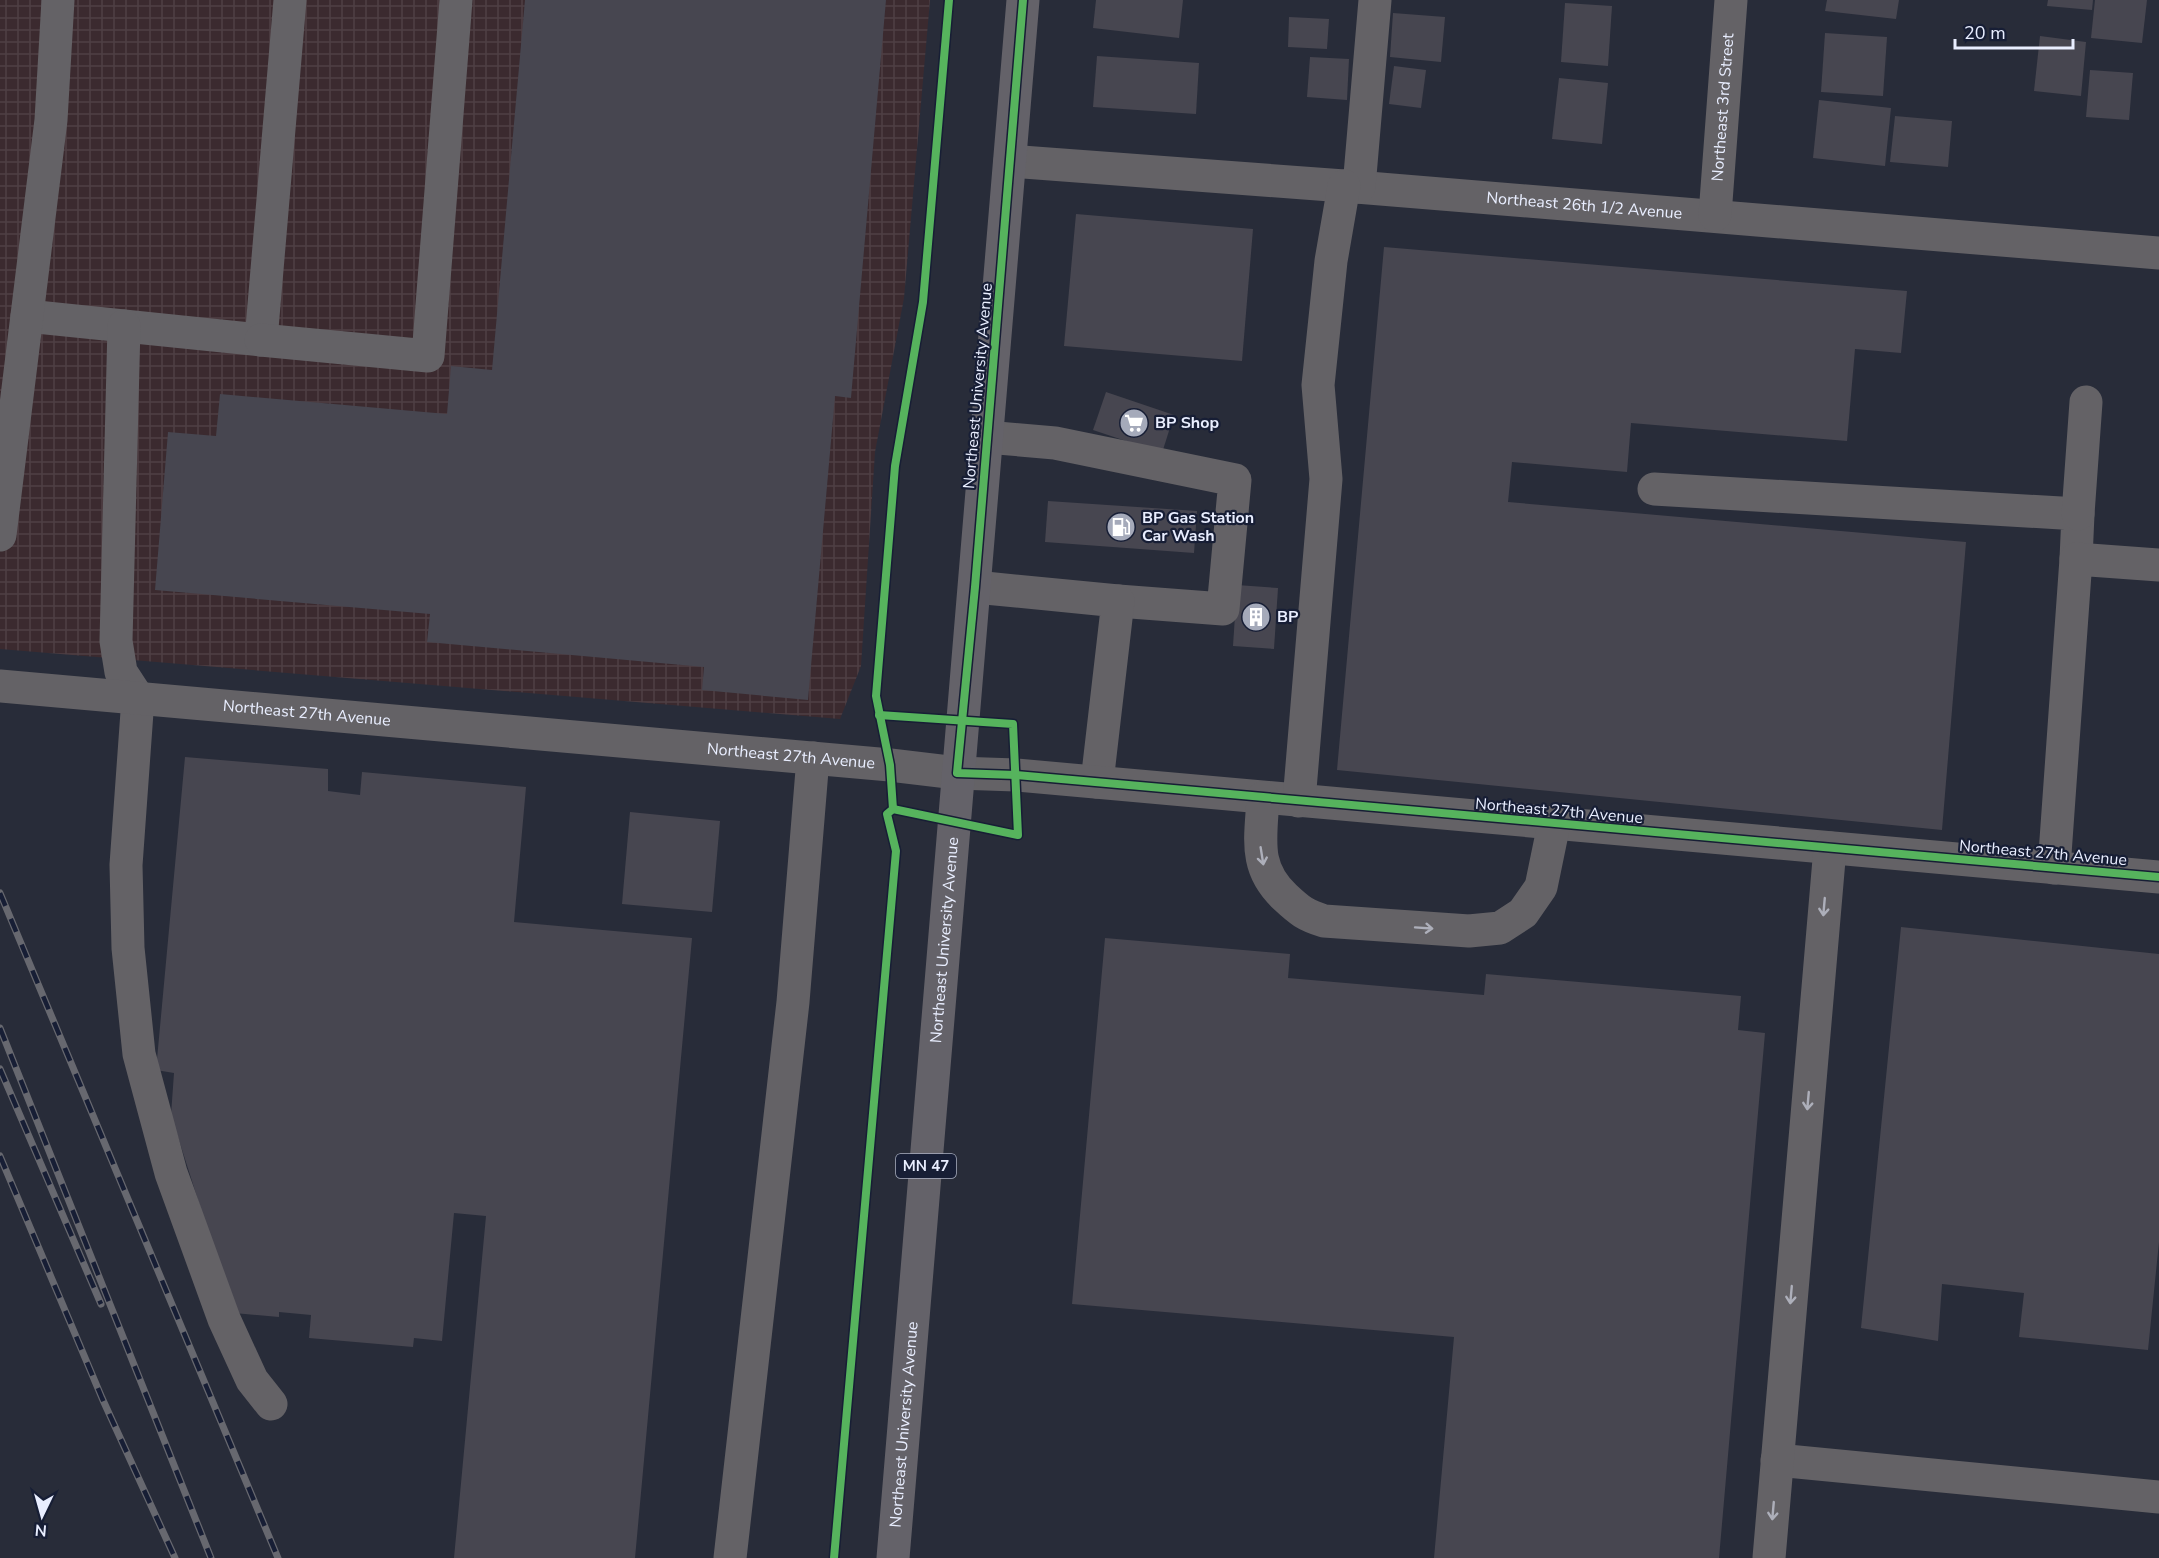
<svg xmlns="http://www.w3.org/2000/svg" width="2159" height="1558" font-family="'Nunito Sans',sans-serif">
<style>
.industrial{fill:url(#industrial-grid)}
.building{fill:#474650}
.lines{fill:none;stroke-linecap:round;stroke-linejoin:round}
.minor{stroke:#646266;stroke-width:33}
.major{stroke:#646269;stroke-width:33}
.rail-casing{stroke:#67686f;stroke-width:7}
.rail{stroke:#171e35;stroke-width:4.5;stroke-dasharray:14;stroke-linecap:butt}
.cycleway-casing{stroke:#171e35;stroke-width:11}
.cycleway{stroke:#56b35d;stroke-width:8}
.oneway{stroke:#adafba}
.labels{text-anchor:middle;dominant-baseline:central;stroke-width:4.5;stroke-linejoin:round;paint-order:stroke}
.shield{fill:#171e35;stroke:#aab0c2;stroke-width:1.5}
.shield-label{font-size:15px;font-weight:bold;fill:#e9eeff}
.street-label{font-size:16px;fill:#e9eeff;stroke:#171e35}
.poi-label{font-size:16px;font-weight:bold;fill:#e9eeff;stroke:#171e35;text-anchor:start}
</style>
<defs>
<pattern id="industrial-grid" width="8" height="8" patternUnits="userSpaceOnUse" patternTransform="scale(1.5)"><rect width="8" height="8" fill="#3b2a2f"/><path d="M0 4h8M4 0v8" fill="none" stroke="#4e3f44"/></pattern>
</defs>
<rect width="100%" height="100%" fill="#282c39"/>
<!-- industrial -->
<path class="industrial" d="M0,0H930L904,298L875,452L861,666L840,719L0,649Z"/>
<!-- building -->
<g class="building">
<path d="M525,0H886L851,398L835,396L808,700L702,690L704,667L427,642L430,614L155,590L168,432L216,436L220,394L447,414L451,366L492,370Z"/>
<path d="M1096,0H1183L1179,38L1093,28Z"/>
<path d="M1827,0H1899L1896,19L1825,11Z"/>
<path d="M2048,0H2093L2092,10L2047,6Z"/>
<path d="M2095,0H2147L2142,43L2091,38Z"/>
<path d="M1565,3L1612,6L1608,66L1561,62Z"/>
<path d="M1393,13L1445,17L1441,62L1390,57Z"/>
<path d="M1289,17L1329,19L1327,49L1288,47Z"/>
<path d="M1825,33L1887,37L1883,96L1821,92Z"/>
<path d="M2040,36L2086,42L2081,96L2034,91Z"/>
<path d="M1097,56L1199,63L1196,114L1093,107Z"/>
<path d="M1310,57L1349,59L1347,100L1307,97Z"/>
<path d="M1394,66L1426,70L1421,108L1389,104Z"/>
<path d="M2090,70L2133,73L2129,120L2086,117Z"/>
<path d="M1559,78L1608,83L1602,144L1552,139Z"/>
<path d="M1819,100L1891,108L1885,166L1813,158Z"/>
<path d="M1895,116L1952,121L1948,167L1890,162Z"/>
<path d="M1076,214L1253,229L1242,361L1064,346Z"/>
<path d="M1384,247L1907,291L1901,353L1855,349L1847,441L1631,423L1627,472L1512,462L1508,502L1966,542L1942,830L1337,770Z"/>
<path d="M1106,392L1174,415L1162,453L1093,430Z"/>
<path d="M1048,501L1197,511L1194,553L1045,542Z"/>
<path d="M1237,585L1278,588L1274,649L1233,646Z"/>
<path d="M185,757L328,769V791L360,795L362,772L526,787L514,922L692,938L635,1558H454L486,1216L454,1213L442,1341L414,1338L413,1347L309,1338L311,1315L279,1312V1317L234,1313L171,1115L174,1073L156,1070Z"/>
<path d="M630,812L720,821L712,912L622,904Z"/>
<path d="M1901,927L2159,954V1242L2148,1350L2019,1337L2024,1293L1942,1284L1938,1341L1861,1328Z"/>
<path d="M1105,938L1290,954L1288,978L1484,995L1486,974L1741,996L1738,1030L1765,1033L1719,1558H1434L1454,1337L1072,1304Z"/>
</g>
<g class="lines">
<!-- minor -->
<g class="minor">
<path id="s1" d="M1010,161L1344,186L2159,253"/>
<path d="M1359,187L1375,0"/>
<path id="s2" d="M1715,215L1731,0"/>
<path d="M27,316L261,340L290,0"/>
<path d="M124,326L116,641L121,672L138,698L126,865L128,948L139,1054L171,1173L224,1319L252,1380L271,1404"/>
<path d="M261,340L428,356L456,0"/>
<path d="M986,437L1055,443L1235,480L1223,609L1118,601"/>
<path d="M1654,489L2078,514L2076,559"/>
<path d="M2078,514L2086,402"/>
<path d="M0,535L51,120L58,0"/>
<path d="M975,587L1118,601L1097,782"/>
<path id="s3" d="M0,686L890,765L957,773L1016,775L2159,877"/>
<path d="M1263,798C1261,838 1253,867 1285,897C1300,911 1305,915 1324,921L1469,931L1500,928L1523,913L1541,887L1554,824"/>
<path d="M1299,801L1326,479L1318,385L1331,261L1344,186"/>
<path d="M2054,868L2076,559L2159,565"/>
<path d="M1777,1460L2159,1497"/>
<path d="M730,1558L793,1002L813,758"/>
<path d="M1769,1558L1830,848"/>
</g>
<!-- major -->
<path class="major" id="s4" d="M893,1558L1023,0"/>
<!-- rail casing -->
<g class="rail-casing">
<g id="rail">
<path d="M0,893L278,1558"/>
<path d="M0,1028L211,1558"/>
<path d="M0,1069L101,1304"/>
<path d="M0,1156L102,1398L175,1558"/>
</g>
</g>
<!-- rail -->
<use href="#rail" class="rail"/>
<!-- cycleway casing -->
<g class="cycleway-casing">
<g id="cycleway">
<path d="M1023,0L975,587L957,773L1016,775L2159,877"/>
<path d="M879,715L1013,724L1018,835L893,809"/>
<path d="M834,1558L896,851L887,814L893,809L890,765L876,696L895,466L923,302L949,0"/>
</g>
</g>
<!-- cycleway -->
<use href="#cycleway" class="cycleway"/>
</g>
<!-- one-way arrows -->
<defs><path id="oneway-shaft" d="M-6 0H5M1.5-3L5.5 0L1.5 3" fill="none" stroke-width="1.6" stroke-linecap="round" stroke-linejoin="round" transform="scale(1.5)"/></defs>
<g class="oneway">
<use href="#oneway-shaft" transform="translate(1262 856) rotate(81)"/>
<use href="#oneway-shaft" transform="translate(1824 907) rotate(95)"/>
<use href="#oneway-shaft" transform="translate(1424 928) rotate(4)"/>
<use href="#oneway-shaft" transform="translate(1808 1101) rotate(95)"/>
<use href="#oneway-shaft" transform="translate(1791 1295) rotate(95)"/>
<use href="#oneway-shaft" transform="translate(1773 1511) rotate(95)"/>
</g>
<!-- icons -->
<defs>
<g id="supermarket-disc" transform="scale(1.5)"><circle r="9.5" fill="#a5aaba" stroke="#171e35"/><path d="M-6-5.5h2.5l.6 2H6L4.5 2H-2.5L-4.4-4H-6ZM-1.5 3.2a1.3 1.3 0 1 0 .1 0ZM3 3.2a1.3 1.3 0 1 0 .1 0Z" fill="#fff"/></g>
<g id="fuel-disc" transform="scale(1.5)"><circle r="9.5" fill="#a5aaba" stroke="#171e35"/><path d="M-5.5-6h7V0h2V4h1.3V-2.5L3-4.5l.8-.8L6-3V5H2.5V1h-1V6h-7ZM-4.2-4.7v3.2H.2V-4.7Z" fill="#fff"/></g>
<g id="building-disc" transform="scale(1.5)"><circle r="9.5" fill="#a5aaba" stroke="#171e35"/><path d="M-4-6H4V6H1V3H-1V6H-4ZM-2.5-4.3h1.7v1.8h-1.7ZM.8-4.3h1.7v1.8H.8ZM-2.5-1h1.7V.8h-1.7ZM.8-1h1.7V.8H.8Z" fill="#fff"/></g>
</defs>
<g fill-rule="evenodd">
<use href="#supermarket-disc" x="1134" y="423"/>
<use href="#fuel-disc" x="1121" y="527"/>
<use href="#building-disc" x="1256" y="617"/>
</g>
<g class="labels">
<!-- shield labels -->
<rect class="shield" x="896" y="1154" width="60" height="24" rx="4.5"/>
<g class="shield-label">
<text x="926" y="1166">MN 47</text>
</g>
<!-- street labels -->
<g class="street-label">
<text stroke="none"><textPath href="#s2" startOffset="108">Northeast 3rd Street</textPath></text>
<text stroke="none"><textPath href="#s1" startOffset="576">Northeast 26th 1/2 Avenue</textPath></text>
<text transform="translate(978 386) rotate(-85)">Northeast University Avenue</text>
<text stroke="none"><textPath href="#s3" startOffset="308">Northeast 27th Avenue</textPath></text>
<text stroke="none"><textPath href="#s3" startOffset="794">Northeast 27th Avenue</textPath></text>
<text transform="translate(1559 811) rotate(5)">Northeast 27th Avenue</text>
<text transform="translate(2043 853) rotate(5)">Northeast 27th Avenue</text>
<text stroke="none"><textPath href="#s4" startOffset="620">Northeast University Avenue</textPath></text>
<text stroke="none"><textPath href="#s4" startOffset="134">Northeast University Avenue</textPath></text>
</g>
<!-- poi labels -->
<g class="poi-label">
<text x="1155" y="423">BP Shop</text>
<text x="1142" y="518">BP Gas Station<tspan x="1142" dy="18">Car Wash</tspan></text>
<text x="1277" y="617">BP</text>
</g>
</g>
<!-- north arrow -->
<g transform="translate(42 1516) rotate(185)" stroke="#171e35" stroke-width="4.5" paint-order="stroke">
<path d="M0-4.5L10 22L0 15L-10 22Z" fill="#e9eeff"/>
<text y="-9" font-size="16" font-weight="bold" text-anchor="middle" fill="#e9eeff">N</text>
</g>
<!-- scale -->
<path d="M1955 39v9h118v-9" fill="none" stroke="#e9eeff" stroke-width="3"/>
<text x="1964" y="39" font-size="18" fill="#e9eeff" stroke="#171e35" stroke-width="4.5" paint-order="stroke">20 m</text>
</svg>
